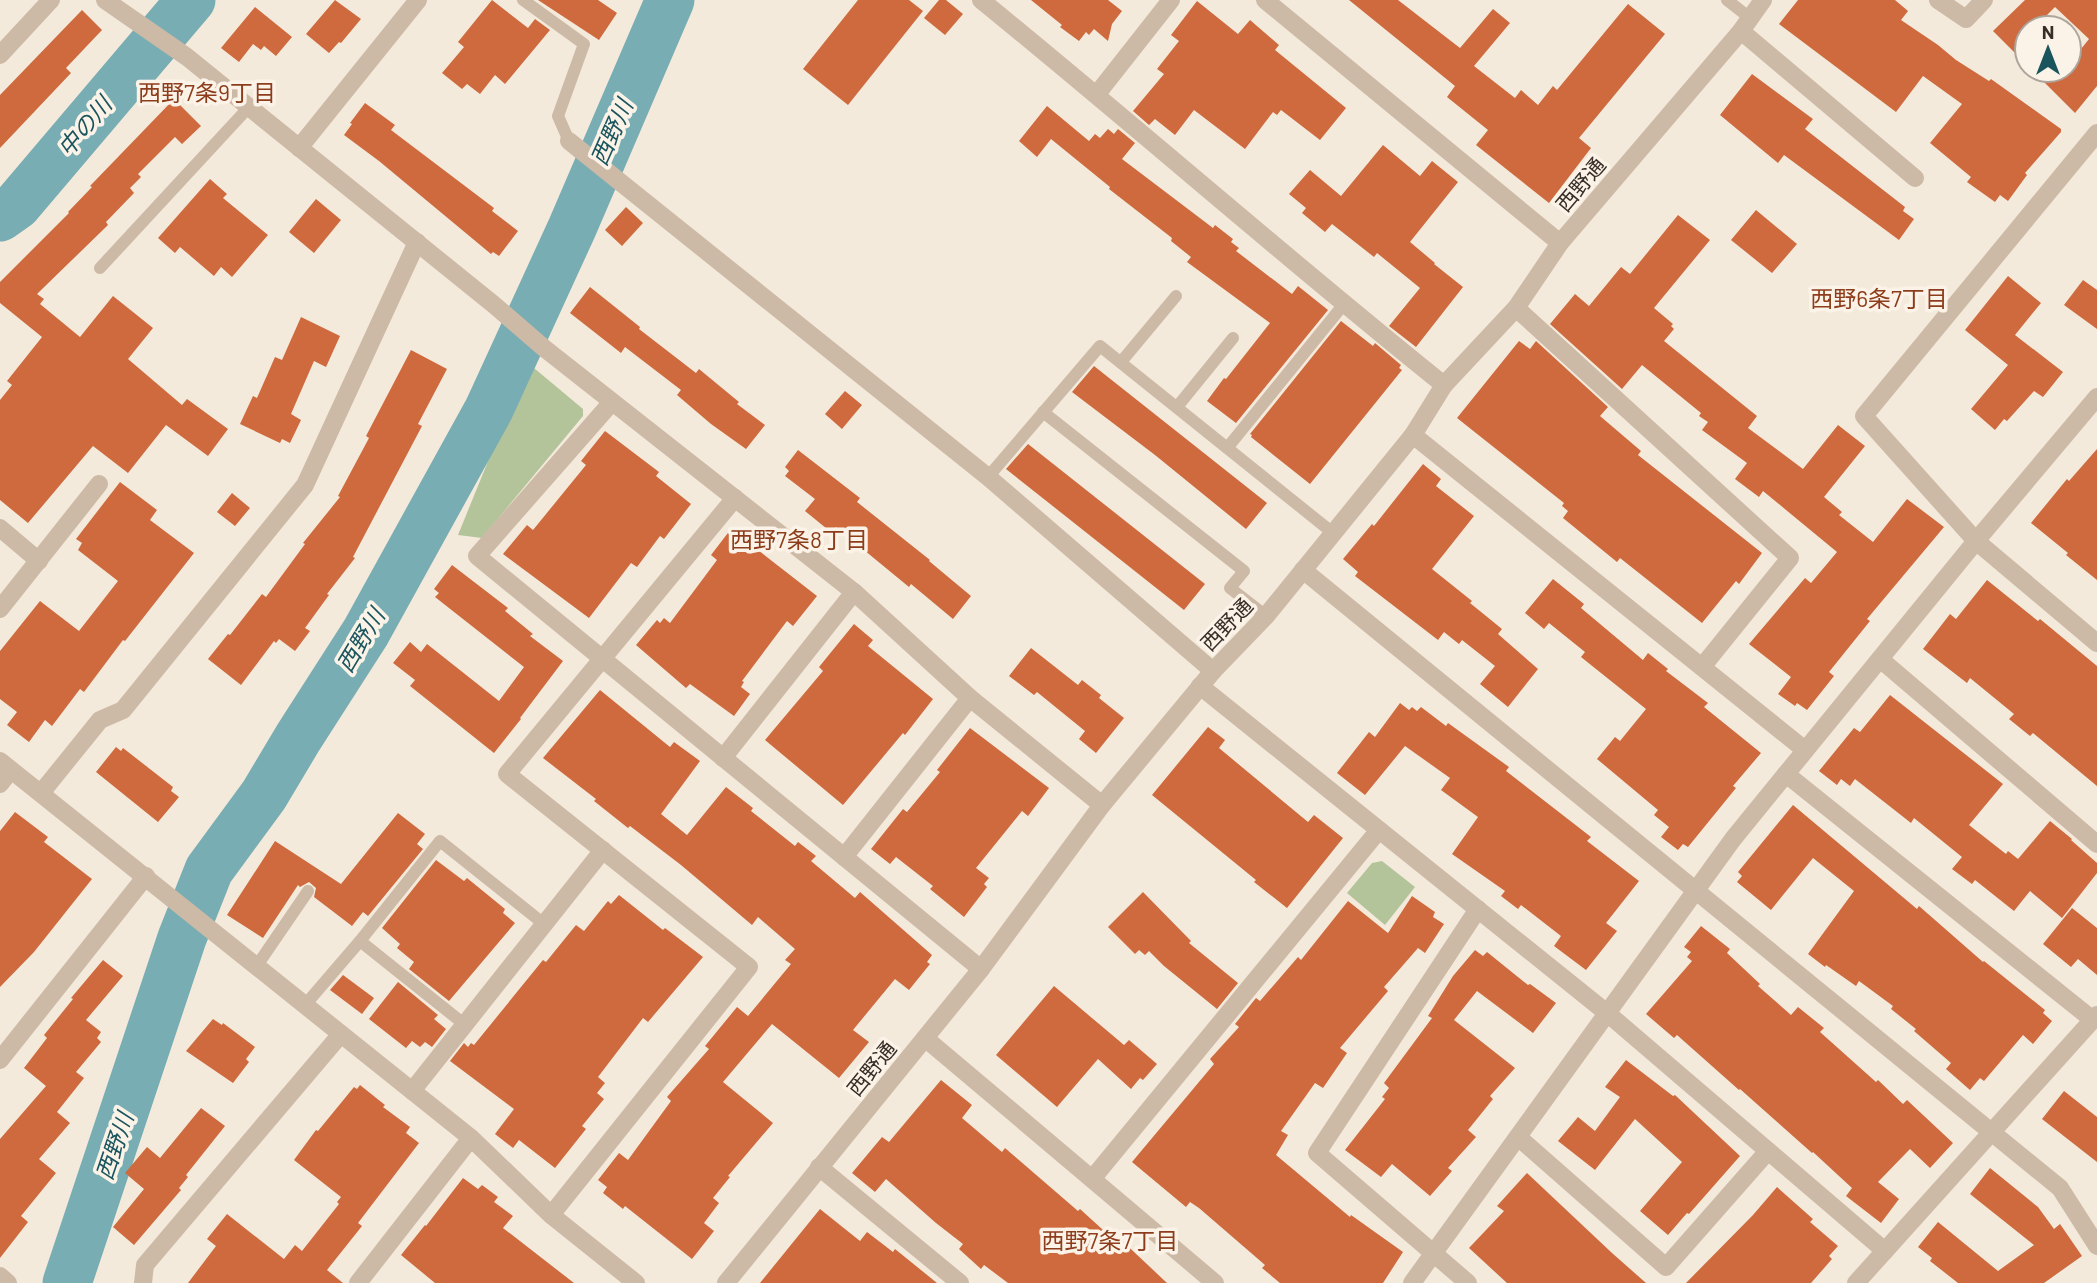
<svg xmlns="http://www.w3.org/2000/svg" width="2097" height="1283" font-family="Barlow,'Noto Sans JP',sans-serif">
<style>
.green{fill:#b3c49a}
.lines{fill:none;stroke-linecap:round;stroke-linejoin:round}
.river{stroke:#78adb3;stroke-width:49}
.building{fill:#ce6a3e}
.service{stroke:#cdbaa6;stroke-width:12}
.minor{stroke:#cdbaa6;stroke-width:18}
.tertiary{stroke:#cdbaa6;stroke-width:18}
.labels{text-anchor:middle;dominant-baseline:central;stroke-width:7;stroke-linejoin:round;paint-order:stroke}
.street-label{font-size:21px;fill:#382e27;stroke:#fbf3e8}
.neighbourhood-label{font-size:23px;fill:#8d3d1b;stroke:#fbf3e8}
.water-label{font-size:23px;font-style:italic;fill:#1a545d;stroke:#fbf3e8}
</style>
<rect width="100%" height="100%" fill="#f4eadb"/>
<!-- green -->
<g class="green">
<path d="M528,363L583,409V416L482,538L458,535Z"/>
<path d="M1382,861L1415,887L1385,925L1347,893L1372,863Z"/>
</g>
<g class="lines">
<!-- river -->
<g class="river">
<path d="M0,217L17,205L191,0"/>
<path d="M67,1283L182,938L209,870L264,795L298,738L366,632L489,409L572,228L670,0"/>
</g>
</g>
<!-- building -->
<g class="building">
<path d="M335,0L361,19L341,43L339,42L329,53L306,34Z"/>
<path d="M492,0L528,28L535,19L550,30L505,84L495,75L480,94L467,84L462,89L442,73L464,47L458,42Z"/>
<path d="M538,0H598L617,13L599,40Z"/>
<path d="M858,0H909L923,11L848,105L803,69Z"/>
<path d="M939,0H946L963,14L945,35L924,18Z"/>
<path d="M1031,0H1108L1122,11L1112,24L1108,41L1094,29L1089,35L1086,32L1079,41L1060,27L1062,25Z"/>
<path d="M1349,0H1398L1460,48L1493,9L1510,23L1474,66L1515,98L1521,90L1538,105L1553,86L1557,90L1628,4L1665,34L1579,138L1591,148L1549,203L1476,145L1488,130L1447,97L1455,86Z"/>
<path d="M1798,0H1895L1908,11L1901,20L1938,45L1956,60L1989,81L1991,79L2061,129V132L2025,173L2027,175L2008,201L2000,195L1995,202L1967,182L1971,177L1930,143L1962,104L1923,76L1896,112L1779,24Z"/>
<path d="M2025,0H2097V86L2075,113L2032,70H2069V64L2089,39L2055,7L2034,28H2027V65L1993,31Z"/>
<path d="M1197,1L1238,34L1250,20L1279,45L1275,50L1346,108L1320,140L1281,110L1277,115L1273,112L1245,149L1194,110L1175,135L1155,119L1149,125L1133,111L1164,74L1157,69L1179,41L1171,35Z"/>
<path d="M255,7L292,37L276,56L264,46L261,50L253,44L239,62L221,48Z"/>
<path d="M82,10L102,30L66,68L71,73L0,148V95Z"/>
<path d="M1752,74L1813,119L1805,129L1905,207L1903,211L1914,219L1899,240L1784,155L1778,163L1720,115Z"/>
<path d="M174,99L201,126L182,144L175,137L138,174L141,177L130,188L134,193L106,222L108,225L37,294L44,299L40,304L80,337L113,296L153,328L128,359L182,405L187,399L228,429L208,456L166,425L128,473L93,446L28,523L0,500V400L12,385L7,381L42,337L0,303V282L69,213L68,212L92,187L90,186Z"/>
<path d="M365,103L395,125L391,130L494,208L492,211L518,231L499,256L493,252L491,254L379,161L344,135L352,124L350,123Z"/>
<path d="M1047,106L1089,141L1095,134L1100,138L1108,129L1114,134L1118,129L1135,143L1122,159L1213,228L1215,225L1233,239L1231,242L1239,248L1236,251L1292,294L1298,286L1328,310L1236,423L1207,401L1224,378L1226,379L1270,323L1187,262L1191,257L1171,241L1172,238L1109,189L1110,187L1051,139L1037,157L1019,141Z"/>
<path d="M1383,145L1420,176L1432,161L1458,182L1410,242L1435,263L1434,264L1463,287L1416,347L1389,326L1420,288L1377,253L1374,257L1332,224L1325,232L1302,213L1306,208L1289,194L1310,170L1341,196Z"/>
<path d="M210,179L227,194L223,198L268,235L232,277L221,267L214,276L180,247L175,253L158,238Z"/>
<path d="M316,199L341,220L314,253L289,232Z"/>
<path d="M626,207L643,223L622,246L605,230Z"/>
<path d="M1756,210L1797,244L1772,273L1731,240Z"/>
<path d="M1678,215L1710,240L1654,308L1673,324L1671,326L1674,329L1664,341L1757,416L1748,428L1803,469L1838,425L1865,446L1824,497L1842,512L1839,515L1873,542L1907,499L1944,527L1867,619L1870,621L1829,672L1834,676L1807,710L1797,703L1795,706L1778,694L1791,677L1749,644L1805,578L1811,583L1837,552L1763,491L1759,497L1735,479L1747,463L1702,430L1708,422L1699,416L1701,413L1642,365L1622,389L1550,324L1575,294L1589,306L1621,267L1630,274Z"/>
<path d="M2008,276L2041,303L2015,335L2063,372L2043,397L2034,391L2007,421L2004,419L1995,430L1971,409L2008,365L1965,330Z"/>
<path d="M2083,280L2097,290V329L2064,305Z"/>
<path d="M590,287L640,327L639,329L696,373L699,369L739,402L737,404L765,425L746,449L711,424L677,395L681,390L625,347L621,353L570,313Z"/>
<path d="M301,317L340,336L326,367L314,361L291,414L301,420L290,443L282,439L280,443L240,424L253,396L257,398L275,357L282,360Z"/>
<path d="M1341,321L1373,346L1375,343L1401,365L1399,368L1402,370L1310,484L1251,437L1252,435L1250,434Z"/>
<path d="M1519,341L1530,349L1536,341L1608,407L1600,416L1641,451L1638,455L1762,553L1739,584L1736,581L1702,623L1620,558L1617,562L1563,518L1568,511L1562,506L1564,503L1457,418Z"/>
<path d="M411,350L447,369L418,424L422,426L353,557L355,558L327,594L329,595L305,628L310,631L295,651L279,639L276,643L274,641L241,685L208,659L228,634L230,635L262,594L266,597L305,544L303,543L340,497L338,496L369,438L366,436Z"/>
<path d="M1094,366L1267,503L1246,529L1155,455L1072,392Z"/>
<path d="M845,391L862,405L842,429L825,414Z"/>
<path d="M605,431L659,472L656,476L691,504L664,539L660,536L637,567L631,563L589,618L503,554L527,525L533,530L586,465L581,461Z"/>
<path d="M1028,444L1205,584L1184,610L1006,469Z"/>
<path d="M2097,449V580L2066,555L2068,553L2031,523L2067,479L2069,481Z"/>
<path d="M798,450L860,498L857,502L930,560L929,561L971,596L953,619L911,584L909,587L836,527L832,533L805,511L815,499L785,476L789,471L785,467Z"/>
<path d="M1423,464L1441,479L1436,486L1474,516L1432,569L1472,601L1470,603L1502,629L1498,634L1538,669L1508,707L1480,684L1495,666L1462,640L1459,644L1444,632L1438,640L1355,576L1358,572L1343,559L1372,524L1374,526Z"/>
<path d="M120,482L157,510L150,520L194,553L125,641L123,640L84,692L80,689L52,726L45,720L29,742L7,725L17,712L0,699V651L40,601L79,631L118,581L78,550L82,543L76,539Z"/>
<path d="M232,493L250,508L235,526L217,512Z"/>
<path d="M731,529L817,596L793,626L787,621L742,681L744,682L741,687L750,694L734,716L690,684L686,688L636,645L657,620L660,623L664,618L670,623L717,560L711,555Z"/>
<path d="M452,565L508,608L505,611L533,634L530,636L563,661L520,718L521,719L494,753L410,686L415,680L393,663L410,642L421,652L427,644L499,701L524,667L435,597L439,593L434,589Z"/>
<path d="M1553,579L1584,604L1581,608L1643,660L1648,653L1668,669L1666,671L1708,703L1704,707L1761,753L1733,786L1736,788L1688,847L1683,844L1678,850L1661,837L1669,827L1654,815L1658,810L1597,759L1615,737L1620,741L1646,709L1581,657L1585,652L1549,623L1544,629L1525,613Z"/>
<path d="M1987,580L2038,621L2040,619L2097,666V786L2033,733L2030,736L2009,719L2014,714L1970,678L1967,683L1923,649L1950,614L1956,619Z"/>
<path d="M854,624L873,640L868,646L933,699L905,735L903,733L843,805L765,740L823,671L819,667Z"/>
<path d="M1031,648L1078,685L1082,680L1101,695L1099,698L1124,718L1096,753L1079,739L1085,731L1037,692L1034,695L1009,676Z"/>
<path d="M600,690L670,747L674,742L700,761L661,814L687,835L726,787L753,808L751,811L795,846L798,842L816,856L811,861L855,898L860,892L932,955L927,962L930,964L909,990L895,979L853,1030L869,1042L839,1078L772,1024L723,1082L773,1123L728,1176L730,1177L713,1198L719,1203L704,1223L714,1231L692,1259L625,1206L623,1209L603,1193L607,1187L598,1180L619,1153L628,1160L671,1101L667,1097L709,1049L705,1046L737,1007L748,1016L791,964L785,960L795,949L758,917L752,925L681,865L630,826L628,828L594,801L596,799L543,758Z"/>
<path d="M1890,695L2003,784L1969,825L2006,854L2008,851L2018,859L2050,821L2072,839L2071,840L2097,863V873L2062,918L2030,891L2014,911L1975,880L1972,884L1952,869L1962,857L1914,818L1911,823L1855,779L1850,786L1841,779L1837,785L1819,771L1854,728L1860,732Z"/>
<path d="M1400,703L1409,710L1412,707L1417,711L1421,707L1446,726L1448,723L1509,767L1506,771L1591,837L1587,841L1639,881L1606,923L1617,931L1586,970L1554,946L1561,936L1521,905L1518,909L1501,896L1505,891L1452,854L1478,817L1441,790L1450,778L1405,746L1365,795L1337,773L1369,732L1375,737Z"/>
<path d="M1208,727L1225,740L1219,748L1308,822L1314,815L1343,838L1287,908L1254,882L1256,880L1152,795Z"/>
<path d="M970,728L1049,788L1028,816L1022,811L976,868L989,878L984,884L987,887L964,917L930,889L933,886L896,857L890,864L871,849L903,809L907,812L940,772L937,770Z"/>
<path d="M116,747L121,751L123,748L173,787L171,791L179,797L158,822L96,772Z"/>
<path d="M1793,805L1917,909L1919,906L1983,962L1984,961L2045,1010L2043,1013L2052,1021L2033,1044L2023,1035L1984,1081L1980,1078L1970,1090L1946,1069L1951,1063L1914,1031L1916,1029L1891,1009L1893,1006L1859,981L1856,986L1826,965L1825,967L1808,954L1854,891L1813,858L1771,910L1737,882L1742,876L1738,872Z"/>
<path d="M15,812L48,837L44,842L92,879L34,952L0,987V831Z"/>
<path d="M398,813L425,834L417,844L423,849L368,916L363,912L352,926L314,897L316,888L309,882L300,887L298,885L263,938L227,915L275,841L341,884Z"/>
<path d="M436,860L464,881L467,878L505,909L503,913L515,923L449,1001L409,969L414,962L397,948L400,944L382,928Z"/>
<path d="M1143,892L1191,941L1189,943L1238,983L1217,1009L1164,966L1149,951L1145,955L1139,950L1135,954L1108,927Z"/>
<path d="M619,895L663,930L665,928L703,957L648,1022L643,1018L598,1077L605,1083L597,1093L604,1099L582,1126L586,1129L555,1168L519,1140L513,1148L495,1134L514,1109L450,1061L464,1043L468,1047L471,1043L474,1045L543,960L546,962L576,925L584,931L608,901L611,904Z"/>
<path d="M1412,896L1435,912L1433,917L1444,924L1425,953L1418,948L1384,987L1388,991L1340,1048L1347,1053L1323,1088L1315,1083L1281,1131L1288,1135L1276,1155L1350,1217L1351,1215L1403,1252L1383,1283H1280L1262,1268L1265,1265L1199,1208L1190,1202L1186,1207L1132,1162L1214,1064L1210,1059L1239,1027L1235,1024L1256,998L1260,1001L1298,957L1301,960L1348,901L1388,933Z"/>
<path d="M2072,908L2097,928V975L2078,959L2071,967L2043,944Z"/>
<path d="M1701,926L1730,949L1727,953L1760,984L1758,986L1791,1015L1798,1007L1824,1028L1820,1032L1876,1082L1878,1080L1903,1104L1907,1100L1953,1143L1930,1168L1910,1149L1878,1182L1899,1199L1881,1223L1846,1196L1852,1188L1813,1152L1812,1153L1740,1089L1739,1090L1677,1035L1674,1038L1646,1014L1692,961L1687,957L1691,952L1684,947Z"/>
<path d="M1475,950L1483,956L1487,952L1528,985L1530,984L1556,1003L1533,1033L1477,991L1454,1020L1515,1068L1490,1096L1493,1099L1468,1130L1476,1137L1448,1168L1452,1171L1430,1196L1392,1164L1381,1177L1345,1150L1385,1099L1382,1097L1389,1088L1384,1083L1432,1018L1428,1016L1453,976Z"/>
<path d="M103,960L123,976L86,1020L101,1032L97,1038L101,1042L76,1072L84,1078L57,1112L70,1123L39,1159L56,1173L21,1216L28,1222L0,1258V1139L46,1086L24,1068L47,1038L44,1035L73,999L71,998Z"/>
<path d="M343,975L374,998L362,1014L330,990Z"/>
<path d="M398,982L438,1015L434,1019L446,1029L432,1047L425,1042L420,1047L412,1041L406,1048L369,1019Z"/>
<path d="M1054,986L1124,1045L1129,1040L1157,1064L1143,1080L1140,1078L1131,1089L1098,1059L1057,1107L996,1055Z"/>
<path d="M213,1019L222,1025L223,1023L255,1047L246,1059L249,1062L233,1083L186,1051Z"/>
<path d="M1626,1060L1673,1096L1675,1095L1740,1156L1689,1214L1687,1213L1668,1235L1640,1211L1682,1162L1635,1119L1595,1170L1558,1141L1578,1117L1595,1131L1620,1097L1605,1087Z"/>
<path d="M941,1080L972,1105L962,1118L1002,1152L1005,1148L1078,1211L1080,1209L1113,1239L1116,1235L1167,1283H1008L984,1265L981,1269L959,1249L963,1244L936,1223L886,1179L875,1192L852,1173L882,1137L889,1142Z"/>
<path d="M360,1085L385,1105L383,1107L410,1127L406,1133L419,1143L358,1223L362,1226L327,1270L343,1283H188L216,1246L207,1239L227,1214L284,1259L295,1245L302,1251L339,1204L337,1202L341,1197L294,1160L316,1130L318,1131L354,1087L357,1089Z"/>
<path d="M2064,1091L2097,1117V1162L2042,1119Z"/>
<path d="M201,1108L225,1126L186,1175L188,1177L179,1188L181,1190L134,1245L113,1227L144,1189L125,1173L147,1147L160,1158Z"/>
<path d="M1990,1168L2038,1207L2054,1229L2060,1224L2082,1256L2044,1283H1958L1930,1261L1932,1258L1918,1247L1938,1222L1998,1271L2034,1245L1970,1194Z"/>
<path d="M1527,1173L1612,1253L1646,1283H1507L1469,1248L1504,1211L1497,1206Z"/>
<path d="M463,1178L478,1189L482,1185L498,1197L494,1202L513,1216L503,1228L574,1283H435L401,1255L425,1225L426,1226Z"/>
<path d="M1777,1187L1813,1219L1810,1222L1838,1246L1829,1256L1832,1259L1811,1283H1686L1753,1215Z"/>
<path d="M820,1209L860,1241L867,1232L893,1252L895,1249L937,1283H760Z"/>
</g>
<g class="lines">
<!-- service -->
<g class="service">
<path d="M523,0L584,44L558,116L569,141"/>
<path d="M1727,0L1750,18"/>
<path d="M100,268L249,107"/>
<path d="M1121,362L1176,296"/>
<path d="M1177,407L1233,338"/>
<path d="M1043,412L1244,571L1230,588L1266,616"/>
<path d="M1228,447L1344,304"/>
<path d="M988,477L1100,346L1333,533"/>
<path d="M256,967L308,891"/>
<path d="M305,1005L360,941"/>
<path d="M464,1024L360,941L440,841L544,924"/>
</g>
<!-- minor -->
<g class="minor">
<path d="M105,0L187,57L493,304L544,348L854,592L970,698L1102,805"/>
<path d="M981,0C1137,127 1288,260 1444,385"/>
<path d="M1265,0L1560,243"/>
<path d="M1938,0L1966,19L1984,0"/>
<path d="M1741,31L1915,178"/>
<path d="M0,55L51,0"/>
<path d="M1097,94L1171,0"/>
<path d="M2097,133L1864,416L1976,541L2097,643"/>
<path d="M569,141L988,477L1213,671"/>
<path d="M299,148L418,0"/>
<path d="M1516,308L1790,558L1702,667"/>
<path d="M612,402L477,556L981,969"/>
<path d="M1413,435L1805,750"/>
<path d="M0,528L39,561"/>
<path d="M1303,570L2060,1188L2097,1246"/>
<path d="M0,609L99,484"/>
<path d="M1880,659L2097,844"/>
<path d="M1200,686L1607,1013L1885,1251"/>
<path d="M723,758L854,592"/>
<path d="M0,761L471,1138L551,1215L636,1283"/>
<path d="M1786,774L2093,1020"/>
<path d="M0,784L11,770"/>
<path d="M41,793L100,720L123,710L305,485L417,242"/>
<path d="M844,857L970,698"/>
<path d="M925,1038L1215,1283"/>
<path d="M0,1060L146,876"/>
<path d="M412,1091L603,850"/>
<path d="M1518,1137L1666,1267L1768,1151"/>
<path d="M819,1167L960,1283"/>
<path d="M1092,1179L1379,830"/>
<path d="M551,1215L749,967L507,774L735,498"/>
<path d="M0,1276L8,1283"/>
<path d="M143,1283L145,1265L341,1034"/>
<path d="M358,1283L471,1138"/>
<path d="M1412,1283L1733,839L1976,541L2097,397"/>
<path d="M1468,1283L1317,1153L1478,909"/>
<path d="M1856,1283L2097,1015"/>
</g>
<!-- tertiary -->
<path class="tertiary" d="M726,1283L981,969L1102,805L1213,671L1266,616L1413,435L1444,385L1516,308L1560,243L1741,31L1763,0"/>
</g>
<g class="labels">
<!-- street labels -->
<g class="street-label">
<text transform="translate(1580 184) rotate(-50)">西野通</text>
<text transform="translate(1226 624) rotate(-46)">西野通</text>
<text transform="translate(871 1068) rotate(-51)">西野通</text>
</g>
<!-- neighbourhood labels -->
<g class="neighbourhood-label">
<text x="207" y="92">西野7条9丁目</text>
<text x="1879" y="298">西野6条7丁目</text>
<text x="799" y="539">西野7条8丁目</text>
<text x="1110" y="1240">西野7条7丁目</text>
</g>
<!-- water labels -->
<g class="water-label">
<text transform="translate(84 126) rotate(-50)">中の川</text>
<text transform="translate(611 132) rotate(-66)">西野川</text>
<text transform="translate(360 640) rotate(-59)">西野川</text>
<text transform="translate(114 1146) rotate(-71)">西野川</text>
</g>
</g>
<!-- north arrow -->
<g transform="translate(2048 49)"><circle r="33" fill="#fbf3e8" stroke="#ada49b" stroke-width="2"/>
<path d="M0-5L12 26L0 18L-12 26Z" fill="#1a545d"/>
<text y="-10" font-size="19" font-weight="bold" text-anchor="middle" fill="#382e27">N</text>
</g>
</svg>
